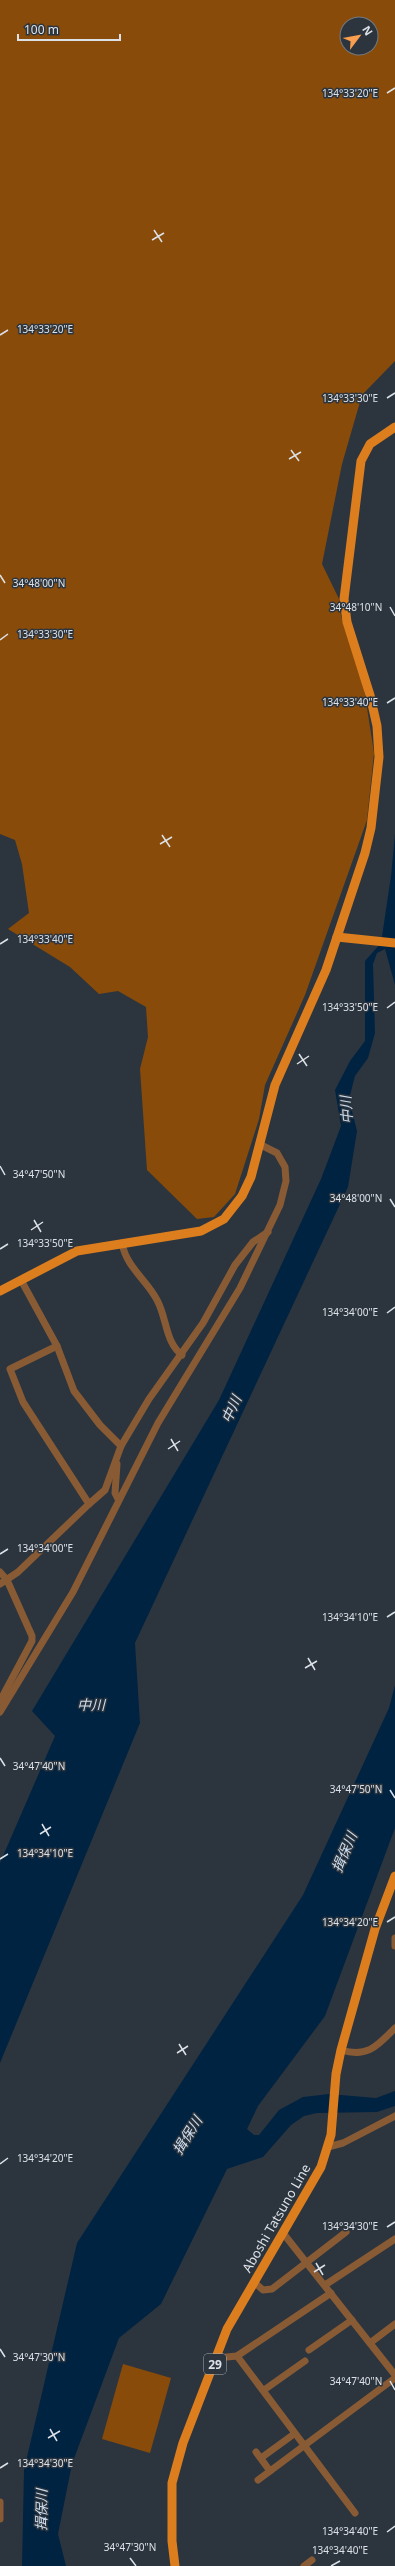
<svg xmlns="http://www.w3.org/2000/svg" width="395" height="2566" font-family="'Noto Sans','Noto Sans JP',sans-serif">
<style>
.green{fill:#894b09;fill-rule:evenodd}
.water{fill:#012342}
.lines{fill:none;stroke-linecap:round;stroke-linejoin:round}
.minor{stroke:#895b35;stroke-width:7}
.major{stroke:#dc7e1e;stroke-width:9}
.ticks{fill:none;stroke:#dce1e7;stroke-width:1.5}
.labels{text-anchor:middle;dominant-baseline:central;stroke-width:3;stroke-linejoin:round;paint-order:stroke}
.shield{fill:#2c353e;stroke:#a7adb4;stroke-width:1}
.shield-label{font-size:12px;font-weight:bold;fill:#dce1e7}
.street-label{font-size:13px;fill:#dce1e7;stroke:#2c353e}
.water-label{font-size:14px;font-style:italic;fill:#cdddef;stroke:#2c353e}
.ticks-label{font-size:10px;text-anchor:middle;fill:#dce1e7;stroke:#2c353e;stroke-width:3;stroke-linejoin:round;paint-order:stroke}
</style>
<rect width="100%" height="100%" fill="#2c353e"/>
<!-- green -->
<g class="green">
<path d="M0,0H395V361L362,395L342,464L322,564L339,599L341,616L363,682L374,753L367,820L305,995L265,1085L259,1119L235,1194L214,1217L197,1219L147,1170L140,1069L148,1037L146,1007L118,991L99,994L70,967L8,929L29,913L22,864L15,840L0,834ZM347,24H371V48H347Z"/>
<path d="M123,2364L171,2378L150,2453L102,2439Z"/>
</g>
<!-- water -->
<g class="water">
<path d="M395,834V985L385,949L377,953L373,964L375,1033L368,1058L355,1076L349,1099L357,1131L348,1187L135,1643L140,1723L0,2063V1863L55,1736L32,1711L219,1400L321,1179L341,1126L335,1090L350,1061L365,1041V961L381,943L391,876Z"/>
<path d="M395,1685V1828L325,2016L258,2106L247,2129L254,2135H259L279,2110L303,2097L329,2094L376,2098L395,2091V2106L377,2112L317,2113L304,2116L291,2125L263,2157L227,2169L161,2304L119,2338L72,2464L58,2534L66,2566H22L24,2470L77,2243L303,1895L389,1708Z"/>
</g>
<g class="lines">
<!-- minor -->
<g class="minor">
<path d="M122,1243C126,1267 147,1280 157,1300C167,1318 165,1342 182,1355"/>
<path d="M21,1280L57,1346L74,1391L100,1425L121,1446"/>
<path d="M117,1464L115,1493L118,1499"/>
<path d="M89,1504L105,1490L121,1446L149,1399L203,1323L235,1265L253,1242L268,1232"/>
<path d="M0,1572L7,1580L32,1636V1641L0,1701"/>
<path d="M0,1584L18,1572L89,1504L23,1402L10,1369L57,1346"/>
<path d="M0,1712L73,1592L158,1423L240,1288L280,1205L286,1181L285,1167L277,1153L259,1144"/>
<path d="M395,1938V1946"/>
<path d="M341,2050C368,2058 377,2046 395,2028"/>
<path d="M328,2147L343,2143L395,2116"/>
<path d="M283,2233L395,2375"/>
<path d="M254,2282L263,2290L272,2289L346,2232"/>
<path d="M325,2285L395,2239"/>
<path d="M370,2343L395,2324"/>
<path d="M309,2350L352,2320"/>
<path d="M237,2356L355,2513"/>
<path d="M217,2358L237,2356L331,2293"/>
<path d="M264,2390L305,2361"/>
<path d="M256,2452L270,2471"/>
<path d="M261,2458L294,2434"/>
<path d="M258,2480L395,2378"/>
<path d="M0,2502V2519"/>
<path d="M304,2566L312,2560"/>
</g>
<!-- major -->
<g class="major">
<path d="M337,937L395,943"/>
<path d="M0,1291L77,1251L201,1231L224,1219L242,1196L251,1177L275,1085L326,970L365,853L371,828L379,757L377,726L370,695L347,622L344,599L361,461L370,444L395,427"/>
<path d="M175,2566L172,2541V2483L183,2443L227,2329L321,2167L331,2135L336,2074L341,2050L375,1929L395,1876"/>
</g>
</g>
<!-- ticks -->
<path class="ticks" d="M387,93L395,88M154,230L162,242M152,240L164,233M0,335L8,330M387,398L395,393M291,450L299,461M289,459L301,452M0,575L5,583M390,607L395,616M0,640L8,634M387,703L395,698M162,835L170,847M160,844L172,837M0,944L8,939M387,1008L395,1002M299,1054L307,1066M297,1064L309,1056M0,1166L5,1175M390,1199L395,1207M34,1220L41,1232M31,1230L43,1222M0,1249L8,1244M387,1313L395,1307M171,1439L178,1451M168,1449L180,1441M0,1554L8,1549M387,1617L395,1612M308,1658L315,1670M305,1668L317,1661M0,1758L5,1766M390,1790L395,1798M42,1824L49,1836M40,1834L51,1827M0,1859L8,1854M387,1922L395,1917M179,2044L186,2055M177,2053L188,2046M0,2164L8,2158M387,2227L395,2222M316,2263L323,2275M314,2272L325,2265M0,2349L5,2357M390,2381L395,2390M50,2429L57,2441M48,2438L60,2431M0,2468L8,2463M387,2532L395,2526M130,2558L136,2566M331,2566L340,2561"/>
<g class="labels">
<!-- shield labels -->
<rect class="shield" x="204" y="2354" width="22" height="20" rx="3"/>
<g class="shield-label">
<text x="215" y="2364">29</text>
</g>
<!-- street labels -->
<g class="street-label">
<text transform="translate(276 2218) rotate(-60)">Aboshi Tatsuno Line</text>
</g>
<!-- water labels -->
<g class="water-label">
<text transform="translate(346 1110) rotate(-94)">中川</text>
<text transform="translate(231 1409) rotate(-66)">中川</text>
<text x="91" y="1704">中川</text>
<text transform="translate(344 1852) rotate(-67)">揖保川</text>
<text transform="translate(187 2135) rotate(-58)">揖保川</text>
<text transform="translate(41 2510) rotate(-89)">揖保川</text>
</g>
</g>
<g class="ticks-label">
<text x="350" y="97">134°33'20"E</text>
<text x="45" y="333">134°33'20"E</text>
<text x="350" y="402">134°33'30"E</text>
<text x="39" y="587">34°48'00"N</text>
<text x="356" y="611">34°48'10"N</text>
<text x="45" y="638">134°33'30"E</text>
<text x="350" y="706">134°33'40"E</text>
<text x="45" y="943">134°33'40"E</text>
<text x="350" y="1011">134°33'50"E</text>
<text x="39" y="1178">34°47'50"N</text>
<text x="356" y="1202">34°48'00"N</text>
<text x="45" y="1247">134°33'50"E</text>
<text x="350" y="1316">134°34'00"E</text>
<text x="45" y="1552">134°34'00"E</text>
<text x="350" y="1621">134°34'10"E</text>
<text x="39" y="1770">34°47'40"N</text>
<text x="356" y="1793">34°47'50"N</text>
<text x="45" y="1857">134°34'10"E</text>
<text x="350" y="1926">134°34'20"E</text>
<text x="45" y="2162">134°34'20"E</text>
<text x="350" y="2230">134°34'30"E</text>
<text x="39" y="2361">34°47'30"N</text>
<text x="356" y="2385">34°47'40"N</text>
<text x="45" y="2467">134°34'30"E</text>
<text x="350" y="2535">134°34'40"E</text>
<text x="130" y="2551">34°47'30"N</text>
<text x="340" y="2554">134°34'40"E</text>
</g>
<!-- north arrow -->
<g transform="translate(359 36) rotate(58)"><circle r="19" fill="#2c353e" stroke="#727a82"/>
<path d="M0-3L7 15L0 10L-7 15Z" fill="#fa9f4f"/>
<text y="-6" font-size="11" font-weight="bold" text-anchor="middle" fill="#dce1e7">N</text>
</g>
<!-- scale -->
<path d="M18 34v6h102v-6" fill="none" stroke="#dce1e7" stroke-width="2"/>
<text x="24" y="34" font-size="12" fill="#dce1e7" stroke="#2c353e" stroke-width="3" paint-order="stroke">100 m</text>
</svg>
